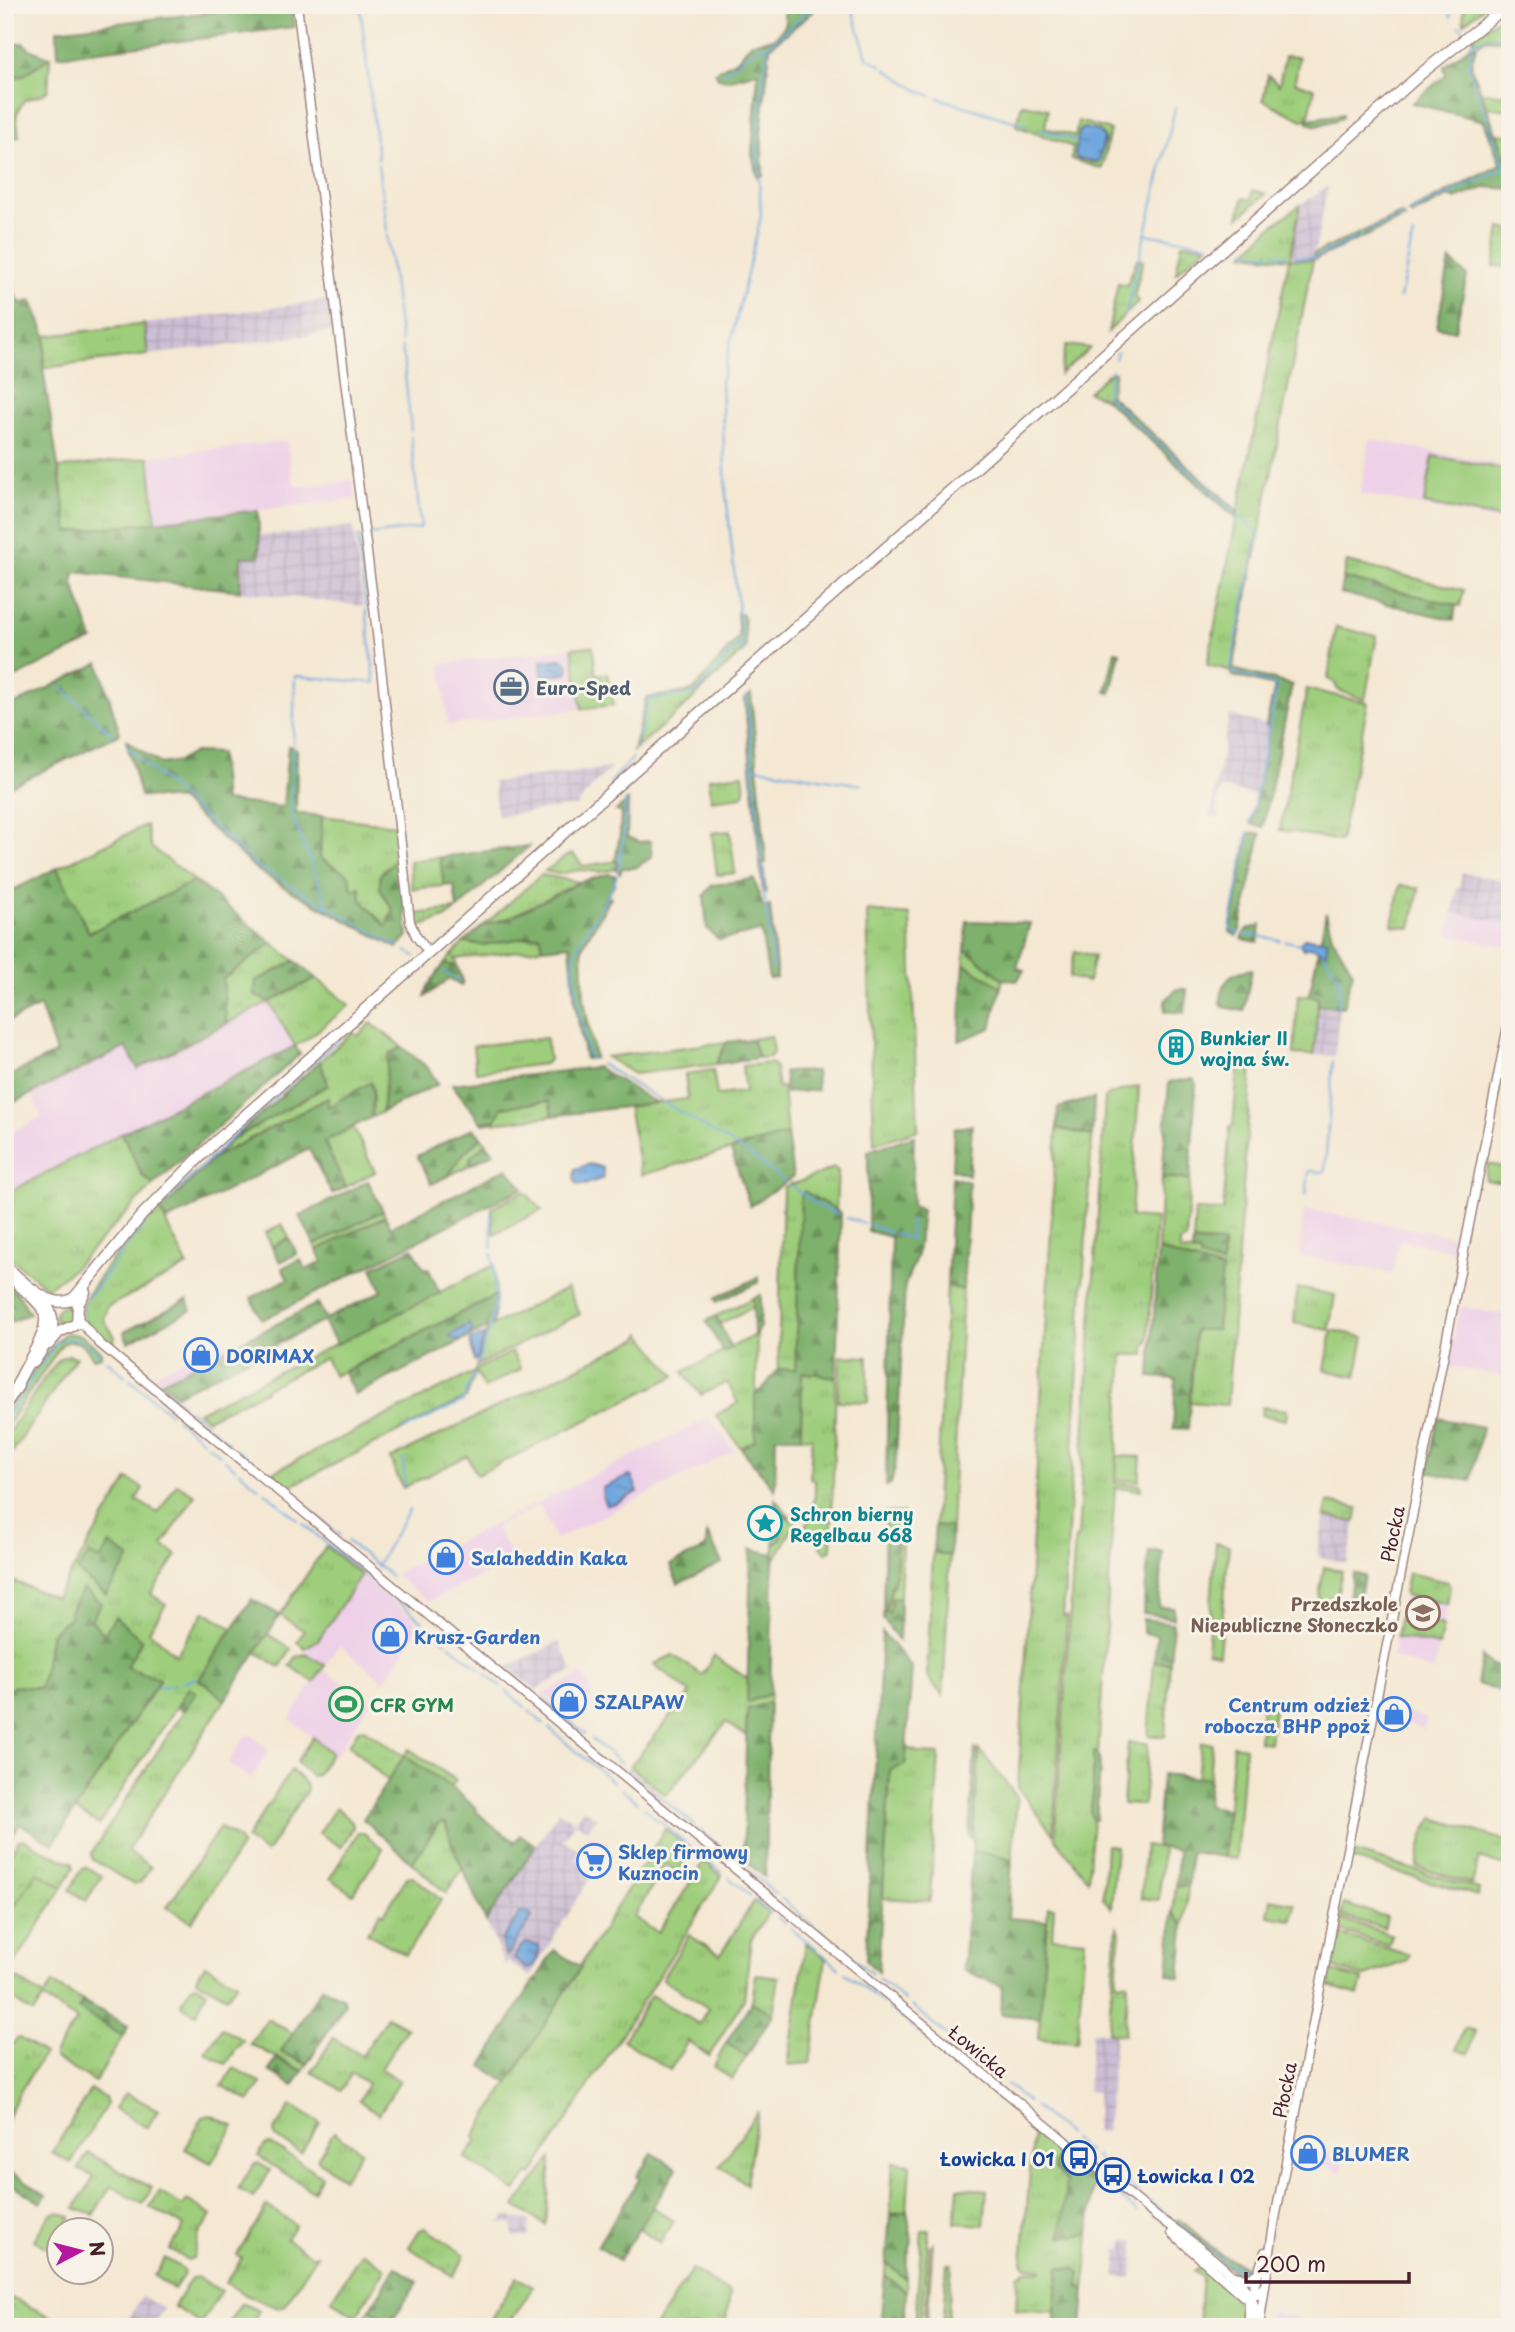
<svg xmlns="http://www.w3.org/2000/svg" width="1515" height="2332" font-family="'Playpen Sans',sans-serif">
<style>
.built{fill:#eed0e8}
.industrial{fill:url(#industrial-grid)}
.grass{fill:url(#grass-tufts);stroke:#747654;stroke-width:2;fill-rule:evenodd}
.forest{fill:url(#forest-firs);stroke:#64684c;stroke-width:2}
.park{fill:url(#park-crowns);stroke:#747654;stroke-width:2}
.garden{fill:#9ece7c;stroke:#747654;stroke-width:2}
.water{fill:url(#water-ripples);stroke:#5c6384;stroke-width:2}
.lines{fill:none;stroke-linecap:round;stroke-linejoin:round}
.stream{stroke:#6fa7de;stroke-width:2}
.tertiary-casing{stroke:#9f847f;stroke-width:11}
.primary-casing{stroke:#9f847f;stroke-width:13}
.tertiary{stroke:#fff;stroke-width:8}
.primary{stroke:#fff;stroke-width:10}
.labels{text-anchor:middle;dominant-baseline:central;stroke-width:6;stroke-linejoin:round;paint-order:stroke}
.service-label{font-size:18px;font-weight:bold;fill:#4e5e75;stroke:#f7f3e8;text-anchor:start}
.culture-label{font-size:18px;font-weight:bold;fill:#0d838f;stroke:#f7f3e8;text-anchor:start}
.shop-label{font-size:18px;font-weight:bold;fill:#366cbe;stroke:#f7f3e8;text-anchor:start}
.street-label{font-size:18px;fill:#4a1f2b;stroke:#f7f3e8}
.education-label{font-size:18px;font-weight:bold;fill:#785e54;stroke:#f7f3e8;text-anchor:end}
.leisure-label{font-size:18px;font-weight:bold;fill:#27864d;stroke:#f7f3e8;text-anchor:start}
.transit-label{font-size:18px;font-weight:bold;fill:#164399;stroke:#f7f3e8;text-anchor:end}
</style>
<defs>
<pattern id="industrial-grid" width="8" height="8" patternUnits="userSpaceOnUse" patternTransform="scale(1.75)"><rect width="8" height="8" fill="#ccbed4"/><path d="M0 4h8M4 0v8" fill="none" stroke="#b1a3b6"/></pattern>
<pattern id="grass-tufts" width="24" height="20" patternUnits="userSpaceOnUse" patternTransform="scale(1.75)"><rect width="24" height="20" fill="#9ece7c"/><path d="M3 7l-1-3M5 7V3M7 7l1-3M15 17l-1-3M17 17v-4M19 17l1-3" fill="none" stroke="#8ab06b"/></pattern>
<pattern id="forest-firs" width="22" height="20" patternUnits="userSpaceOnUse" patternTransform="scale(1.75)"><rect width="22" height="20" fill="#7eb16c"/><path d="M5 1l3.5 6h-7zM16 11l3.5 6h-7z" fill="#698f59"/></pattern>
<pattern id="park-crowns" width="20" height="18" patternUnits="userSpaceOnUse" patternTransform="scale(1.75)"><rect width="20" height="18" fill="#9ece7c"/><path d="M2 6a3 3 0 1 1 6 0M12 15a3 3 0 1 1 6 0" fill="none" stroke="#8ab06b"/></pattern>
<pattern id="water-ripples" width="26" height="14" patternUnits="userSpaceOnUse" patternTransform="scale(1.75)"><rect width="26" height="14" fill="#6fa7de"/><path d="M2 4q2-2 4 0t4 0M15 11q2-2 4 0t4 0" fill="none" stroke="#5d87b4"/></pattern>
</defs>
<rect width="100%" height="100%" fill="#f7f3e8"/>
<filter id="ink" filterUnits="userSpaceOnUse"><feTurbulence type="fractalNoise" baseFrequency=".0143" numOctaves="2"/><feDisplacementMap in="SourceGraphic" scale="14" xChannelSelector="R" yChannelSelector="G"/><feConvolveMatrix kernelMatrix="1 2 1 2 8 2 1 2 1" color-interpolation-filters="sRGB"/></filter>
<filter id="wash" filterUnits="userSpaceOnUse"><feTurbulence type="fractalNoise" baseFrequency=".00686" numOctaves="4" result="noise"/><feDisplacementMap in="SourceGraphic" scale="28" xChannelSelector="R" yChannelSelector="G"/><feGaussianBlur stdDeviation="1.57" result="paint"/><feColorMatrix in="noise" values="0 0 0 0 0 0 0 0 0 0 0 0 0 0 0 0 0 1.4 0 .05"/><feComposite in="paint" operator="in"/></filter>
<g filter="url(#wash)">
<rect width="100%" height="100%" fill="#f4e8d3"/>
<!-- built -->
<g class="built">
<path d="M1370,439L1510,467V523L1360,494Z"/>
<path d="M287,441L293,482L299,487L353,480L355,499L156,522L149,457Z"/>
<path d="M572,648L582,709L448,725L441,664Z"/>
<path d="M1453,913L1510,923V947L1448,935Z"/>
<path d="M269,1002L295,1046L5,1194V1136L42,1117L31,1094L126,1046L139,1068Z"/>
<path d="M1304,1209L1459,1237L1456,1251L1399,1240L1393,1273L1300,1256Z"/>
<path d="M1460,1306L1510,1316V1378L1448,1366Z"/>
<path d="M225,1339L230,1348L161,1382L153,1375Z"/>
<path d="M709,1418L735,1451L556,1539L539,1505L496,1527L513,1560L428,1602L394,1574Z"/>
<path d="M361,1575L421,1625L384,1681L339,1645L325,1665L306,1654L309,1650L305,1648L319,1639Z"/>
<path d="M1404,1595L1447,1604L1443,1625L1400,1616Z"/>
<path d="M1396,1637L1439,1646L1434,1671L1392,1658Z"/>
<path d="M322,1669L371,1701L335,1756L290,1719Z"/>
<path d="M583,1674L594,1696L563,1711L542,1694Z"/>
<path d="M1382,1705L1427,1719L1424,1729L1381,1715Z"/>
<path d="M251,1735L269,1751L251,1779L228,1763L245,1736Z"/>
<path d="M590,1833L609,1846L594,1871L573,1859Z"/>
<path d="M1297,2145L1344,2160L1341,2172L1295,2158Z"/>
<path d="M1271,2311L1312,2323L1311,2327H1265L1268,2326Z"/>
</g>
<!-- industrial -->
<g class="industrial">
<path d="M1328,186L1313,260L1289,259L1300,205Z"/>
<path d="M331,300L335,332L148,355L144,324Z"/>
<path d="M353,526L363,606L240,591L241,557H260L259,535L293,534Z"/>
<path d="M1229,715L1270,726L1256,795L1220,788L1217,806L1220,819L1210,817Z"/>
<path d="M611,768L601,777L576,806L497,816L493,782Z"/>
<path d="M1462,873L1510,881V923L1453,913L1457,888H1459Z"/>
<path d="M1318,1005L1339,1006L1335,1056L1314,1055Z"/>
<path d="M1325,1516L1355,1522L1347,1563L1320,1557L1317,1553Z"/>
<path d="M559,1642L573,1671L536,1689L507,1667Z"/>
<path d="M583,1809L596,1817L588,1830L575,1822L563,1840L579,1849L574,1859L594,1871L530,1977L508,1961L505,1965L486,1922L558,1812L575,1821Z"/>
<path d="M1092,2032L1115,2034L1106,2132L1095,2131L1098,2093L1087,2090Z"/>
<path d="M507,2215L514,2219L530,2220L529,2237L513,2236V2224L496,2223L502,2221Z"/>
<path d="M1124,2240H1135L1132,2278L1115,2276L1118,2249H1123Z"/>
<path d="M142,2296L163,2309L152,2327H124Z"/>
</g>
<!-- grass -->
<g class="grass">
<path d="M1463,5H1487L1464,23Z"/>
<path d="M1510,10V17L1506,19L1500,31L1510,32V41L1486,39L1476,46L1469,47L1475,39L1472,37Z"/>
<path d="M1285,56L1299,57L1295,82L1315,89L1308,119L1302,120L1263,100L1268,75L1279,85Z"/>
<path d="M50,57L48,90L43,94L24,100L16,115L19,136L5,142V78L22,76Z"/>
<path d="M1481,92L1510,95V110L1487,107Z"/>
<path d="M1022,104L1048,109L1045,128L1075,136L1078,121L1110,130L1102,169L1071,159L1073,147L1016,126ZM1103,136L1105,141L1096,163L1076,158Z"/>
<path d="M1497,133L1510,135V171Z"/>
<path d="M1253,190L1266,194L1239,217L1243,198L1251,199Z"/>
<path d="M1300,205L1290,259L1312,260L1314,254L1401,214L1405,218L1313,260L1233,669L1228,670L1207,665L1289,259L1244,254L1271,227Z"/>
<path d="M1500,228L1510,230V267L1494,266Z"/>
<path d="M1182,243L1207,246L1176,273Z"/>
<path d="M1137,259L1143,261L1134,297L1139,301L1108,332L1118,283L1127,285Z"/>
<path d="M144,324L148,355L43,368L46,336Z"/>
<path d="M1066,345L1090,348L1060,374Z"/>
<path d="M1115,372L1110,395L1105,399L1088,392L1109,373Z"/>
<path d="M149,457L156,522L68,532L59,468Z"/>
<path d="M1347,562L1464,590L1460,606L1343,578Z"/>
<path d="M737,613L743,615L746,648L682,709L633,751L646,698L693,691L739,637Z"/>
<path d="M1336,627L1377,636L1365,700L1338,690L1334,682L1328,679Z"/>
<path d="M593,646L596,674H607L614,705L582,709L572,648Z"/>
<path d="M1307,689L1368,703L1340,841L1280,830Z"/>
<path d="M743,774L745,792L742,796L711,800L709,778Z"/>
<path d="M322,816L395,825L399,857L380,875V889L393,910L386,927L320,858Z"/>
<path d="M146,825L151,847L195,881L89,933L57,868Z"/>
<path d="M730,831L735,873L717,875L712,833Z"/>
<path d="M573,854L583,866L618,861L616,869L598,872L581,870L558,874L545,871L568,855Z"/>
<path d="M440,857L444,886L412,889L409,861Z"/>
<path d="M541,875L580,882L511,917L483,926Z"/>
<path d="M1400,885L1419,888L1411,928L1392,925Z"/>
<path d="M457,909L445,918L422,926L416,924L415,914Z"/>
<path d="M867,911L910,915L918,1130L874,1144Z"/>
<path d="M541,935L543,948L455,959L457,966L444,964L464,942L483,945Z"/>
<path d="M272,943L295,961L256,981L270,1002L316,978L350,1005L307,1039L295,1046L269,1002L226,1024L223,979Z"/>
<path d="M965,949L1003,979L1001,987L964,964Z"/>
<path d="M1075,951L1094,956L1088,982L1069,977Z"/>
<path d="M1298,995L1318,996L1314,1055L1294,1054Z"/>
<path d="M371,1023L402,1047L390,1054L388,1058L382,1112L372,1117L373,1091L371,1083L328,1107L327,1099L215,1157L232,1140L328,1085L320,1061L353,1032L358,1036Z"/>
<path d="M771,1036L773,1052L770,1057L758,1058L752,1039Z"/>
<path d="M546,1038L549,1060L545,1064L476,1072L473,1046Z"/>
<path d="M727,1042L716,1064L634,1074L606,1057Z"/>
<path d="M771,1063L775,1067L778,1088L783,1087L787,1134L641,1175L628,1106L688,1099L685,1074L713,1070L717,1095L745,1092L742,1066Z"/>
<path d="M1252,1065L1227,1405L1190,1402L1195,1329L1222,1270L1158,1250L1162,1177L1190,1180L1186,1240L1180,1242V1251L1200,1253L1224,1243L1193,1242L1195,1210L1223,1211L1230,1126H1233L1238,1068Z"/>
<path d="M1139,1086L1131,1217L1156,1219L1148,1343L1145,1345V1355H1123L1115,1483L1141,1485V1490L1115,1488L1098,1754L1093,1752V1795L1090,1812L1093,1820L1088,1880L1055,1838L1075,1538L1078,1537L1105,1099L1109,1094Z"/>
<path d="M550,1101L552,1116L483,1124L481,1122L496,1120L501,1107Z"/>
<path d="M353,1127L375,1172L346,1187L324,1142Z"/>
<path d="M1057,1128L1092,1136L1063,1616H1067L1053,1834L1018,1788Z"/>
<path d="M122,1133L142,1176L154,1184L72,1270L47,1288L5,1254V1194Z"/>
<path d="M481,1137L486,1143L470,1158V1165L448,1176L464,1153Z"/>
<path d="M1488,1164L1510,1168V1184L1485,1180Z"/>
<path d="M834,1168L838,1171L836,1211L801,1196L795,1371L778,1369L783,1188L791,1183L794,1184Z"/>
<path d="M524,1191L542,1210L494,1234L492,1208Z"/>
<path d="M158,1204L162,1208L160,1211L188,1266L107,1307L104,1320L115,1337L113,1343L107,1344L83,1320L82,1305L89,1292L123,1244Z"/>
<path d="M383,1211L385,1216L317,1250L314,1245Z"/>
<path d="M282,1224L289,1238L272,1247L265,1233Z"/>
<path d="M494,1265L496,1295L334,1376L325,1358L266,1388L265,1391L207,1419L198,1412Z"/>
<path d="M947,1285L963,1290L951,1527L935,1525Z"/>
<path d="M567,1288L580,1314L476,1366L488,1328Z"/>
<path d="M1297,1288L1335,1295L1329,1330L1294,1323Z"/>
<path d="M753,1298V1307L720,1324L716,1316Z"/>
<circle cx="65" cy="1316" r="10"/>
<path d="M1332,1330L1364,1337L1356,1377L1325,1370Z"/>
<path d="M66,1333L82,1336L101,1351V1356L93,1358C86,1346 78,1337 62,1344L5,1428C5,1423 4,1416 6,1412C13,1397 53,1341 66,1333Z"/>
<path d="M641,1333L675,1376L477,1475L467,1456L403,1488L393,1467L395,1466L390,1459L639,1338Z"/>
<path d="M757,1334L755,1441L741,1448L716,1415L738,1403L727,1382L701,1395L683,1372Z"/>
<path d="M69,1355L76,1357L5,1463V1438L45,1377L60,1358Z"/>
<path d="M840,1356L868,1357V1402L838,1401Z"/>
<path d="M476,1371L466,1398L289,1487L271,1473Z"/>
<path d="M802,1372L836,1377L831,1549L826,1553L806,1528L815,1495V1480L810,1479L812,1438L801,1437Z"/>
<path d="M1262,1407L1287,1410L1286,1420L1261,1415Z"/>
<path d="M128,1479L143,1488L136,1500L158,1513L177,1484L195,1495L163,1545L177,1555L151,1594L166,1604L149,1631L176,1655L205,1611L232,1628L199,1680L207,1684L225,1700L127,1851L151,1867L140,1883L134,1885L92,1859L91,1854L196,1692L189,1688L99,1825L75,1810L160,1680L125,1667L104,1634L91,1620L70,1611L69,1618L51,1633L41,1688L14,1686L5,1696V1578L56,1598Z"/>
<path d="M1328,1502L1358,1508L1355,1522L1325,1516Z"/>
<path d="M899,1513H903L900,1598H892L889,1614L885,1613L896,1571Z"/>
<path d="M784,1514L798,1526L792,1529L774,1561V1545L781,1539Z"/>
<path d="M1216,1543L1229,1546L1219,1654L1207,1652Z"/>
<path d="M326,1546L361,1575L319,1639L305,1648L297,1642L304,1631L280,1615Z"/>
<path d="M933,1552L950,1556L943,1696L927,1677Z"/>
<path d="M1324,1567L1342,1571L1335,1606L1318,1602Z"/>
<path d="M1408,1573L1447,1582L1450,1587L1447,1604L1404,1595Z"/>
<path d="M1400,1616L1443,1625L1439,1646L1396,1637Z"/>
<path d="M268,1634L291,1649L280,1667L256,1652Z"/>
<path d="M306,1654L325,1665L314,1682L290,1666L297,1656Z"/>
<path d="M673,1655L702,1675L714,1656L748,1679L747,1702L770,1694L769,1702L747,1710L746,1736L726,1722L666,1795L630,1766L690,1693L654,1664Z"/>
<path d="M1154,1662L1170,1663L1165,1736H1148Z"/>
<path d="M1262,1705L1274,1707L1270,1743L1259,1741Z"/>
<path d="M364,1729L404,1756L409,1749L456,1780L451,1787L405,1756L388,1781L349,1745L358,1730Z"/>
<path d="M313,1737L331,1753L317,1775L311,1776L296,1762Z"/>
<path d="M1128,1743L1148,1744L1143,1805L1123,1804Z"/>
<path d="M1201,1743H1212L1209,1779L1197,1777Z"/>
<path d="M1233,1745L1245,1747L1236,1859L1224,1857Z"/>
<path d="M907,1748L921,1753L939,1754L930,1901L883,1898L890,1770L905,1765Z"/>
<path d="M979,1749L1017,1797L1012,1861L995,1854L972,1852Z"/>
<path d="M291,1770L306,1784L307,1790L266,1853L246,1839Z"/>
<path d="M336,1807L352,1822L353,1828L341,1847L319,1833Z"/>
<path d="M1434,1818L1510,1842V1868L1479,1858L1472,1884L1417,1867C1421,1851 1422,1829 1434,1818Z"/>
<path d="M444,1821L463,1868L446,1893L412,1863L438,1824Z"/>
<path d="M220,1827L238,1839L242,1845L192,1922L167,1907Z"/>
<path d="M665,1829L693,1852L682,1869L677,1872L666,1864L634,1917L658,1933L704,1861L722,1876L532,2175L529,2174L515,2191L465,2158L477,2140L474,2137Z"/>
<path d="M358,1833H364L383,1849L353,1894L330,1878Z"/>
<path d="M1106,1845L1116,1846L1111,1908L1103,1898Z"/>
<path d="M1145,1845L1163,1848L1159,1900L1141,1898Z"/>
<path d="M1354,1852L1479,1889L1478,1896L1352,1859Z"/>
<path d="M87,1867L102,1876L86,1901L70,1890L81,1870Z"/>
<path d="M37,1871L63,1887L5,1979V1921Z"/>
<path d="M413,1876L441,1900L406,1955L367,1933L381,1912L384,1914L407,1877Z"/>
<path d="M1176,1886L1188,1887L1184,1926L1173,1912Z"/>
<path d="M1271,1899L1295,1904L1292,1920L1268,1916Z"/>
<path d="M754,1901L768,1913L751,1940L744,1999L709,2056L688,2041L670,2070L623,2040L651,1995L699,2024L708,2008L662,1979L689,1935L720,1955Z"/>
<path d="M1344,1904L1387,1917L1384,1928L1341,1916Z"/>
<path d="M1048,1907H1054L1052,1937L1085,1940L1077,2042L1038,2039Z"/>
<path d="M1341,1919L1392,1935L1389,1946L1339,1930Z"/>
<path d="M1117,1927L1120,1932L1116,1982L1128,1983L1124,2035L1108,2033Z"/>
<path d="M1338,1934L1409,1955L1407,1961L1363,1977L1333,1967Z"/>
<path d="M806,1943L826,1959L810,2063L788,2065Z"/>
<path d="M205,1965L237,1983L227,1997L196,1980Z"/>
<path d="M1331,1971L1363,1980L1359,1995L1328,1986Z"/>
<path d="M756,1974L779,1977L773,2014L752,2002Z"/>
<path d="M16,1978L44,1996L52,1984L83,2001L79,2009L123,2036L95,2082L54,2058V2054L77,2020L43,1999L33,2013L5,1995Z"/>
<path d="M195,1985L207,1992L196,2014L182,2006L181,2003L191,1987Z"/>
<path d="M387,2017L407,2028L381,2069L400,2081L379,2114L359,2101L368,2084L352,2073L341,2090L312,2072L333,2038L362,2056Z"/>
<path d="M267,2019L293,2033L281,2052L307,2064L303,2071L250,2044Z"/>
<path d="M222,2028L243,2040L226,2064L205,2053Z"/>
<path d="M1464,2028L1475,2031L1469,2053L1456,2049Z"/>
<path d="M18,2037L44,2054L18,2095L5,2123V2044L10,2047Z"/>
<path d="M726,2043L747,2056L732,2079L714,2067Z"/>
<path d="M234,2068L261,2083L250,2101L222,2086Z"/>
<path d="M91,2089L105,2098L107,2104L71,2163L52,2153Z"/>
<path d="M125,2093L158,2110L147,2128L115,2109Z"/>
<path d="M291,2105L320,2123L301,2153L275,2137L274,2131Z"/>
<path d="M758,2111L746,2184L720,2166Z"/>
<path d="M210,2115L234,2126L211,2163L185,2149L203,2117Z"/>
<path d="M1034,2128L1058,2148L1054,2168L1066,2181L1062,2237L1089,2234L1085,2290L1059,2267L1055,2312L1016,2309L1018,2275L1026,2271H1042V2269L1026,2267L1022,2262Z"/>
<path d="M334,2132L361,2151L343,2179L317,2159Z"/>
<path d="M271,2144L322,2176L313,2191L258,2156L265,2145Z"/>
<path d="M88,2153L152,2188L143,2204L111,2186L93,2215L75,2208L94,2177L78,2169Z"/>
<path d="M551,2159L546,2225L515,2206Z"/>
<path d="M893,2162L910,2164L907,2211L890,2215Z"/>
<path d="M258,2163L270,2170L253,2198L238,2189L253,2165Z"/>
<path d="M958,2188L987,2190L984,2225L955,2223Z"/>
<path d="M159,2192L183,2206L187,2200L212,2215L199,2234L193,2258L188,2260L170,2250L184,2226L150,2207Z"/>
<path d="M267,2206L295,2225L286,2239L313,2256L317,2255L284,2306L278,2308L246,2295L226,2283L242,2258L237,2255Z"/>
<path d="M652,2207L674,2221L660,2243L639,2229Z"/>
<path d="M57,2212L71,2217L63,2230H60L59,2236L51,2250L34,2240L50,2214Z"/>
<path d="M1180,2220L1220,2254L1255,2272L1250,2276H1238L1175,2224L1176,2221Z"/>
<path d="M425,2228L464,2254V2259L453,2276L409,2247L420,2230Z"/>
<path d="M922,2230H929L920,2327H915Z"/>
<path d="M933,2243L927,2327H924L930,2247Z"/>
<path d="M362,2252L386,2268L356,2316L331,2300Z"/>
<path d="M165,2258L183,2269L184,2274L174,2289L154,2276Z"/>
<path d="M886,2262L906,2279V2292L885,2275Z"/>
<path d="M947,2264H952L947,2327H942Z"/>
<path d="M1201,2266C1221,2284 1244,2299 1245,2327H1198L1202,2276L1194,2271Z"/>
<path d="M692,2269L730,2293L725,2327H655Z"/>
<path d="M197,2277L221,2291L201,2323L174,2307L190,2279Z"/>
<path d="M517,2277L533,2287L507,2327H486Z"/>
<path d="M241,2303L259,2311L249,2327H226Z"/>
<path d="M370,2309L391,2322L388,2327H358Z"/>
</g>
<!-- forest -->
<g class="forest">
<path d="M272,5H292L295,27L58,56L57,30Z"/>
<path d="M782,5H802L807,9L812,5L814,11L770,47L761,132L763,175L757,177L752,153L758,72L727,80L718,78L715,72L738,59L751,43L775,38L786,24Z"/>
<path d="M23,43L31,50L50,57L22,76L5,78V45Z"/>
<path d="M1476,46L1471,65L1510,171V189L1486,187L1456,199L1448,197L1412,215L1408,212L1501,165L1484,121L1412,103L1446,75L1444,67L1469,47Z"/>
<path d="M1343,114L1342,118L1317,126L1308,123V119Z"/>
<path d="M1450,260L1467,276L1455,331L1437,327Z"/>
<path d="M5,275L20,303L32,301L46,336L43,368L68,532L258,510L260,557H241L240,591L75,572L73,583L93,640L5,682Z"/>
<path d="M1110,395L1238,511L1236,518L1105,399Z"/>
<path d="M1343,578L1456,605L1454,620L1340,593Z"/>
<path d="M1115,651L1120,652L1111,693L1106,692Z"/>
<path d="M99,663L120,734L5,789V709Z"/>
<path d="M1233,669L1292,685L1263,827L1251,824L1269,727L1266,725L1275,686L1233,676L1228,670Z"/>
<path d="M751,694L766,863L763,864L766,894H763L746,715L745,699Z"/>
<path d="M126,740L161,764L179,761L194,752L220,753L224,801L283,807L288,746L297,750L296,813L322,816L320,858L349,875L353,890L360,887L361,900L386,926L393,910L380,889V875L399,857L408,936L397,948L282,886L256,869L180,800L140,796Z"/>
<path d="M628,801L627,837L639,842L650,841L652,857L635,868H622L620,873L616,869L618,862H615L620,834L621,812L616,811Z"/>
<path d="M1249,833L1261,834L1240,930L1237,936L1230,932Z"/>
<path d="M529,846L457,909L454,885L444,886L440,857Z"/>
<path d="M57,868L89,933L195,881L272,943L223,979L226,1024L138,1069L126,1047L15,1102L5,1087V1078L56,1053L40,1006L5,1023V894Z"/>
<path d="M608,874L615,875L614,885L607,897H611L584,944L582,950L584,1000L595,1058L585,1059L575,1002L570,945L543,948L540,935L483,945L464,942L483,926L511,917L580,882Z"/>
<path d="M754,879L763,906H770L777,978L769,979L761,931L719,940L707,929L704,896L712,885Z"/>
<path d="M1326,913L1332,936L1353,972L1343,1007L1318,1005V997L1309,996Z"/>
<path d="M967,921L1030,923L1017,968L1024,970L1017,981L1003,979L965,949Z"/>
<path d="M1261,925L1258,942L1242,939L1246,930Z"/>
<path d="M295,961L316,978L269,1002L254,995L256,981Z"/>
<path d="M444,964L457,966L463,981L461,986L449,979L425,997L428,986Z"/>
<path d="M964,964L1001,987L991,1028L959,1041Z"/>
<path d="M1252,969L1244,1011L1223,1007L1220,1003C1225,978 1226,973 1252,969Z"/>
<path d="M1177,989H1187L1185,1013L1165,1011V1001Z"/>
<path d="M752,1039L758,1058L716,1064L727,1042Z"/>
<path d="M295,1046L300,1054L154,1184L143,1176L122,1133Z"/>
<path d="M402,1047L428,1068L438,1084L382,1112L388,1058L390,1054Z"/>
<path d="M320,1061L328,1085L232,1140Z"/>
<path d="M597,1067L656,1103L552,1116L549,1101L502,1107L496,1120L481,1122L452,1084Z"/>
<path d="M816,1071L817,1090L786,1093L784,1072Z"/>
<path d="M1193,1079L1196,1083L1190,1180L1162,1177L1169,1082Z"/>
<path d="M371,1082L373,1091L372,1117L324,1142L346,1187L332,1194L309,1149L167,1221L160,1211L215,1157L328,1098V1107Z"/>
<path d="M1094,1098L1092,1136L1057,1128L1058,1108Z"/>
<path d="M972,1125L969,1175L952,1169L954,1129Z"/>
<path d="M473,1128L481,1137L464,1153L448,1176L432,1184L417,1156Z"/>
<path d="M787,1134L793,1177L750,1206L731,1150Z"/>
<path d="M914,1136L912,1206L922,1210L917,1255L905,1285L896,1462L891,1484L886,1486L891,1237L868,1231V1151Z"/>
<path d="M486,1143L494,1153L470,1165V1158Z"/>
<path d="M507,1168L523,1188L262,1320L251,1298L288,1279L282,1268L300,1259L306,1270L322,1262L317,1250L385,1216L391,1227Z"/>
<path d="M952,1177L969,1182L963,1290L947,1285Z"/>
<path d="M368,1181L383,1211L314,1245L300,1216Z"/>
<path d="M804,1191L841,1213L836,1377L802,1372L801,1437H776L775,1490L741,1448L755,1440V1395L766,1385L778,1369L795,1370L801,1196Z"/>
<path d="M289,1238L297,1254L280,1262L272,1247Z"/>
<path d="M1193,1242L1224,1243L1222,1265L1200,1258V1253L1192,1252Z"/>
<path d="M413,1248L424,1269L428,1268L440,1293L337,1344L323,1321L176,1395L161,1382L318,1303L326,1319L382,1291L372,1268Z"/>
<path d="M1158,1250L1222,1270L1217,1330H1195L1188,1429L1173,1428L1176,1379L1150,1377Z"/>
<path d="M759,1277V1282L717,1302L715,1298Z"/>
<path d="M5,1281L19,1295L30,1313L5,1325Z"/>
<path d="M496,1295L493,1325L355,1395L344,1372Z"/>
<path d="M758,1295H761L760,1327L754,1336L753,1298Z"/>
<path d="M187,1300L191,1310L128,1342L124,1332Z"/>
<path d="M716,1316L731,1348L723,1352L706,1321Z"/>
<path d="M1438,1418L1482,1427L1471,1481L1427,1472Z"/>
<path d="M775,1499L791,1518L784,1515L781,1539L774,1545Z"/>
<path d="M885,1512L899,1513L896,1571L885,1612L889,1613L892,1598H900L899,1641L883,1619Z"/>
<path d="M935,1525L951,1527L950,1556L933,1552Z"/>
<path d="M707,1533L722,1563L678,1584L670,1565L706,1548Z"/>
<path d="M110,1544L130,1558L106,1595L77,1571L89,1553L100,1560Z"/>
<path d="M751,1549L774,1554L773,1567L770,1694L747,1702Z"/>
<path d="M1149,1551L1163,1552L1159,1607L1174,1608V1618L1143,1613Z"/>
<path d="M1353,1573L1364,1576L1357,1610L1347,1608Z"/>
<path d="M83,1589L101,1603L91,1620L104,1634L115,1617L142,1640L126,1667L160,1679L53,1844L20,1824L5,1846V1696L14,1686L40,1688L51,1633L69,1618L70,1611Z"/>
<path d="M252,1599L280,1615L225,1700L207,1684L199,1680Z"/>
<path d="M1143,1619L1173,1623L1170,1663L1154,1662L1157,1635L1143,1633Z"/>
<path d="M882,1632L912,1668L905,1765L890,1770L878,1972L866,1960Z"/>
<path d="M1482,1656L1490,1664L1510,1670V1694L1477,1684Z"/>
<path d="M189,1687L196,1692L184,1711L177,1707Z"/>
<path d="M769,1702L765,1877L743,1859L747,1710Z"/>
<path d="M975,1749L979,1754L973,1839L969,1837Z"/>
<path d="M1093,1752L1098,1754L1100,1766L1096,1820H1093L1090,1812L1093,1795Z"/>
<path d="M404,1756L451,1787L476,1808L475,1810L491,1825L513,1840L514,1843L520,1835L536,1845L486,1922L452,1844L445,1821L438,1824L412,1863L363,1819Z"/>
<path d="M1162,1774L1209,1779L1207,1806L1227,1809L1224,1857L1191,1852L1188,1887L1176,1886L1178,1850L1156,1847Z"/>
<path d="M972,1852L995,1854L1012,1861L1008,1918L1047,1921L1040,2018L1001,2014L1002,1986L963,1970Z"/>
<path d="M1173,1912L1184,1926L1180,1978L1168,1974Z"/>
<path d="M554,1950L581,1967L508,2083L482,2066L534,1980L538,1983L537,1978Z"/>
<path d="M322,1987L343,1998L345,2004L307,2064L281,2052Z"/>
<path d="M83,2001L128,2026L123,2036L78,2009Z"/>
<path d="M752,2002L773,2014L747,2056L726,2043Z"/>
<path d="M276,2059L303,2071L293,2086L269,2071Z"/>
<path d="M1058,2148L1094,2178L1089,2234L1061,2237L1066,2181L1054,2168Z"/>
<path d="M652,2153L677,2168L619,2260L597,2246L640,2178L637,2176Z"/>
<path d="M5,2168L46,2195L41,2203L5,2180Z"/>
<path d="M907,2211L912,2241L907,2258L906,2279L886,2262L890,2216Z"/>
<path d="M396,2267L418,2282L391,2322L370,2309Z"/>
<path d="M1059,2267L1073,2268L1080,2273L1079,2286L1085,2290L1082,2327H1054Z"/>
<path d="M885,2275L906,2292L904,2327H880Z"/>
</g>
<!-- park -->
<g class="park">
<path d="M24,1839L49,1853L72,1862L74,1867L63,1887L37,1872L5,1921V1861L19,1840Z"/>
<path d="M5,2295L62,2322L59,2327H5Z"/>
</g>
<!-- garden -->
<g class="garden">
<path d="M1433,456L1510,470V496L1505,519L1424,504Z"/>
<path d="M512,1352L521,1369L484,1388L475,1370Z"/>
<path d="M1117,1456L1141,1457L1139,1481L1116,1480Z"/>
</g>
<!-- water -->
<g class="water">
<path d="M1083,128L1099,131L1104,138L1099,162L1078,159L1075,155L1079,132Z"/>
<path d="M563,659L569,665L567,674L542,676L541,661Z"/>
<path d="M1304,938L1328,940L1326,953L1311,947L1303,949L1300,944Z"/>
<path d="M590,1164L603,1168V1178L585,1185L577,1184L574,1178L575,1169Z"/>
<path d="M469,1324L473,1330L470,1335L459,1341L451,1338L450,1336Z"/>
<path d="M484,1335L477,1359L474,1361L470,1340Z"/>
<path d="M629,1476L632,1477L638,1492L614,1504L606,1505L603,1499L602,1488Z"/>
<path d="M521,1912L528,1913L532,1917L507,1956L502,1945V1939Z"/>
<path d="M527,1943L539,1946C540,1955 536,1965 527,1969L514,1959L520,1947Z"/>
</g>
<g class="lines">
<!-- stream -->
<g class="stream">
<path d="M360,5L378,159"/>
<path d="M851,5L867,57L882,66"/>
<path d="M1446,5L1451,17"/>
<path d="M1459,26L1463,29"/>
<path d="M1473,41L1468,66L1509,179"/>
<path d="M1474,42L1491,36L1510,37"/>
<path d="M886,69L921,92L932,96"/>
<path d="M724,73L759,46L766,47"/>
<path d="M938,98L1029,126"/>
<path d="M1041,130L1077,141"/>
<path d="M378,164L387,231"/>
<path d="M1411,212L1505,168"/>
<path d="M1146,233L1175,108"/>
<path d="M1364,234L1402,216"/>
<path d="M387,235L401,342"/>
<path d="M1245,250L1270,254"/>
<path d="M1275,254L1287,256"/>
<path d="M1295,257L1314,258L1360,236"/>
<path d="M1400,298L1413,235"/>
<path d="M1126,315L1145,234L1209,244"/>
<path d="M402,347L411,430"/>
<path d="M1115,359L1117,352"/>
<path d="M1112,370L1106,395L1130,417"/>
<path d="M1134,421L1165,449"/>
<path d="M1168,451L1235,512"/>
<path d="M1239,516L1258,533L1230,671L1277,686L1250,824"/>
<path d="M370,535L421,528L411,437"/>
<path d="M360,537H358L366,606"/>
<path d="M366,610L375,683L295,676L291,812L328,907L399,947"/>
<path d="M743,655L726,493L721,383L761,216L757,134L767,47L815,5"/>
<path d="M745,680L746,688"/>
<path d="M59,685L113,735"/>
<path d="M747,696L765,902"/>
<path d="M127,747L257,866L328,907"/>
<path d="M636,748L649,700L697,693L741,642"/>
<path d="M753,767L862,785"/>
<path d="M610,783L633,758"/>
<path d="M618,870L624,835L626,800"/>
<path d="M766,906L773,968"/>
<path d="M1239,933L1234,932L1230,927L1248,832"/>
<path d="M1245,934L1280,940"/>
<path d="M1285,941L1300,944"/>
<path d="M406,951L415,956"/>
<path d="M1323,952L1340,979L1338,1009"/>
<path d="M443,971L460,981"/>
<path d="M397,988L426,964"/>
<path d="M593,1059L588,1056C585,1038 570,971 574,958C582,927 608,905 617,875"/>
<path d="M601,1064L749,1154L784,1181"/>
<path d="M790,1185L819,1206L837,1214"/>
<path d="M1306,1195L1309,1171L1323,1172L1325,1169L1333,1061"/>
<path d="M491,1212L492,1248"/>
<path d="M847,1218L863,1223"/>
<path d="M869,1225L889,1232"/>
<path d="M894,1233L911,1239V1221"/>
<path d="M87,1299L149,1217L267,1104L343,1035"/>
<path d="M83,1319L84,1304"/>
<path d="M94,1331L109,1344"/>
<path d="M116,1350L117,1351"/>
<path d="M121,1355L138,1368"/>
<path d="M106,1360L125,1376"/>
<path d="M477,1365L489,1331L496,1300L492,1254"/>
<path d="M142,1371L153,1380"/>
<path d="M472,1378L474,1374"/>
<path d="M130,1380L170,1413"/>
<path d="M160,1386L182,1404"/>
<path d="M189,1410L206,1423"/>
<path d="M5,1418L57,1342C75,1333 87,1343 100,1355"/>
<path d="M176,1419L204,1441"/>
<path d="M210,1427L229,1443"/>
<path d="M404,1430L463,1401L471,1381"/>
<path d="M208,1445L220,1455"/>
<path d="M236,1449L254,1463"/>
<path d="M224,1459L235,1468"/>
<path d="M403,1459L405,1486"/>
<path d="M261,1469L302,1503"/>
<path d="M239,1471L259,1488"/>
<path d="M265,1492L298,1520"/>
<path d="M309,1509L340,1535"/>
<path d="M303,1524L422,1621"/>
<path d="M347,1541L391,1576"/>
<path d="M377,1565L409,1510"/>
<path d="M427,1606L462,1634"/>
<path d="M429,1627L446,1642"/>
<path d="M468,1639L515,1677"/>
<path d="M450,1645L480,1669"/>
<path d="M485,1673L501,1687"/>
<path d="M181,1682L198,1678"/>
<path d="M522,1683L533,1691"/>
<path d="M156,1688L174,1684"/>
<path d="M1494,1689L1510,1694"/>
<path d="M506,1691L525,1707"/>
<path d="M540,1697L585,1734"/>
<path d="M529,1711L544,1724"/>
<path d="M549,1728L614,1783"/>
<path d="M592,1739L620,1763"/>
<path d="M627,1769L694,1825"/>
<path d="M621,1789L637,1802"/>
<path d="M644,1808L692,1849"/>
<path d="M701,1831L776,1894"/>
<path d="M699,1854L722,1872"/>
<path d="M729,1878L751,1896"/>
<path d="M781,1898L813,1925"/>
<path d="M755,1900L770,1912"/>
<path d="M777,1917L784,1923"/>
<path d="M790,1928L817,1949"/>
<path d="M819,1929L832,1940"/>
<path d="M839,1946L872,1974"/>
<path d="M821,1953L839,1968"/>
<path d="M844,1972L883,2003"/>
<path d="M878,1978L905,2001"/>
<path d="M912,2006L986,2068"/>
<path d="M889,2008L904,2020"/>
<path d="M909,2024L941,2051"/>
<path d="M947,2055L962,2067"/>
<path d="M992,2072L1001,2080"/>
<path d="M969,2073L986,2087"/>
<path d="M1007,2084L1028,2102"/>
<path d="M992,2092L1022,2116"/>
<path d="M1035,2107L1067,2134"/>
<path d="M1027,2120L1030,2123"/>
<path d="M1036,2129L1097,2179"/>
<path d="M1073,2139L1080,2145"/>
<path d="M1084,2148L1089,2152"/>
<path d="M1095,2157L1103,2164"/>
<path d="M1109,2169L1119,2177"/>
<path d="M1125,2182L1140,2194"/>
<path d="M1104,2184L1117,2195"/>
<path d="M1121,2198L1137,2212"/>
<path d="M1148,2201L1170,2217"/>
<path d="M1178,2223L1240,2273L1245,2274"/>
<path d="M1233,2265L1245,2269"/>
</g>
</g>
</g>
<g filter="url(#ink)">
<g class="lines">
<!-- tertiary casing -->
<g class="tertiary-casing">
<g id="tertiary">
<path d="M297,5L374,607L410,922L416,936L429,953"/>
<path d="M78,1319L99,1343L1158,2218C1177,2228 1239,2278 1250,2295C1255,2305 1257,2316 1258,2327"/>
<path d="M1172,2233L1243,2296L1257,2294L1264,2286"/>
<path d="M1234,2276L1249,2279L1260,2271"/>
<path d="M1260,2320L1274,2224L1510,1015"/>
<path d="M1249,2327V2301L1265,2252"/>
</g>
</g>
<!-- primary casing -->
<g class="primary-casing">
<g id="primary">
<path d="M5,1266C22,1280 51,1313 74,1298L142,1215L214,1143L1423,72L1508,5"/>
<path d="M49,1344L59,1332L77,1324L78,1305L85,1292"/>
<path d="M34,1362C49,1340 63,1320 41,1299"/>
<path d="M15,1390C21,1369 54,1330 43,1310C37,1299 24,1291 16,1282"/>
<path d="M5,1405L18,1386"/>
</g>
</g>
<!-- tertiary -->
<use href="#tertiary" class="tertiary"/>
<!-- primary -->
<use href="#primary" class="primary"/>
</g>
</g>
<!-- icons -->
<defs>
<g id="office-ring" transform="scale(1.75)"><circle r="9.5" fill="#f7f3e8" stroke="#5c6f8a" stroke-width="1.5"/><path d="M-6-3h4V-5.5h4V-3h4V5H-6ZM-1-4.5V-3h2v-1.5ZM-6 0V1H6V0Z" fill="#5c6f8a"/></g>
<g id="building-ring" transform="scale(1.75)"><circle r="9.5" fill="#f7f3e8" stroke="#0f9aa8" stroke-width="1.5"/><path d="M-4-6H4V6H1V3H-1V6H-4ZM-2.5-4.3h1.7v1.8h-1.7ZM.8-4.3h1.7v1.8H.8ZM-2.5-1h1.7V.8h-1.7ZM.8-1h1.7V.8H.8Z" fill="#0f9aa8"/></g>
<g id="shop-ring" transform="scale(1.75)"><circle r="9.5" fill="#f7f3e8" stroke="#3f7fe0" stroke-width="1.5"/><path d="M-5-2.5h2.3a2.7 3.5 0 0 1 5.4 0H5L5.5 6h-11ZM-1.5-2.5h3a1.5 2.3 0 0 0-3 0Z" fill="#3f7fe0"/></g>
<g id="sight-ring" transform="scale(1.75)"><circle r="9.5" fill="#f7f3e8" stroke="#0f9aa8" stroke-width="1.5"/><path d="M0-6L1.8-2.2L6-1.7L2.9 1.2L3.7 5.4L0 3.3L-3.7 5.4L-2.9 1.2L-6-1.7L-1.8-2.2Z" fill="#0f9aa8"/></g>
<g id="school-ring" transform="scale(1.75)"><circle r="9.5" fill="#f7f3e8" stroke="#8d6e63" stroke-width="1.5"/><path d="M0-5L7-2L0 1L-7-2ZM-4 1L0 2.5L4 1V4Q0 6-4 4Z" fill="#8d6e63"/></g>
<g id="stadium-ring" transform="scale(1.75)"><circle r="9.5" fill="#f7f3e8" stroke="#2e9e5b" stroke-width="1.5"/><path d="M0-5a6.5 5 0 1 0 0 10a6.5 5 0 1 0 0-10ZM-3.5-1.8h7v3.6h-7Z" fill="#2e9e5b"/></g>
<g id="supermarket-ring" transform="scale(1.75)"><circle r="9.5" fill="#f7f3e8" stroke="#3f7fe0" stroke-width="1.5"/><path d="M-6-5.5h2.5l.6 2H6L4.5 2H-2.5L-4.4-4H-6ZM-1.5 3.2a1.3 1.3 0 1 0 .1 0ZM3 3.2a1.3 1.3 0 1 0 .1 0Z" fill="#3f7fe0"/></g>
<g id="bus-ring" transform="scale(1.75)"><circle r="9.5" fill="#f7f3e8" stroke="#1a4fb4" stroke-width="1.5"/><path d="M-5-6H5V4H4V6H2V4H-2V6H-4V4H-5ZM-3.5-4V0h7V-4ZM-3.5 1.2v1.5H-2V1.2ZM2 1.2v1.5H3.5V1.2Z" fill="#1a4fb4"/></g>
</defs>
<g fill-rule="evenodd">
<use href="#office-ring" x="511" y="687"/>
<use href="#building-ring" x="1176" y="1047"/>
<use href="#shop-ring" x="201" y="1355"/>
<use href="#sight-ring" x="765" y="1523"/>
<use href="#shop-ring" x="446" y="1557"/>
<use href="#school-ring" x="1423" y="1613"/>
<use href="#shop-ring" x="390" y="1636"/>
<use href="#shop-ring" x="569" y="1701"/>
<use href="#stadium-ring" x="346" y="1704"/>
<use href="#shop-ring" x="1394" y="1714"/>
<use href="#supermarket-ring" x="594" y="1861"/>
<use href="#shop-ring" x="1308" y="2153"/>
<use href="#bus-ring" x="1079" y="2158"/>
<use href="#bus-ring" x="1113" y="2175"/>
</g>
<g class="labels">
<!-- service labels -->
<g class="service-label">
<text x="536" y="687">Euro-Sped</text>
</g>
<!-- culture labels -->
<g class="culture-label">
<text x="1200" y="1037">Bunkier II<tspan x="1200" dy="21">wojna św.</tspan></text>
<text x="790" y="1513">Schron bierny<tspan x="790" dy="21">Regelbau 668</tspan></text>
</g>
<!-- shop labels -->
<g class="shop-label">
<text x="226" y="1355">DORIMAX</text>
<text x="471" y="1557">Salaheddin Kaka</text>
<text x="414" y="1636">Krusz-Garden</text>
<text x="594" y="1701">SZALPAW</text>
<text x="1370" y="1704" text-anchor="end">Centrum odzież<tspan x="1370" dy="21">robocza BHP ppoż</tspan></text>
<text x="618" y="1851">Sklep firmowy<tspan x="618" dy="21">Kuznocin</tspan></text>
<text x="1332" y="2153">BLUMER</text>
</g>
<!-- street labels -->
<g class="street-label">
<text transform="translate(1392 1534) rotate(-79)">Płocka</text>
<text transform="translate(979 2051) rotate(39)">Łowicka</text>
<text transform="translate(1284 2090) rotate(-79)">Płocka</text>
</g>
<!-- education labels -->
<g class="education-label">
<text x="1398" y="1603">Przedszkole<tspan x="1398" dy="21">Niepubliczne Słoneczko</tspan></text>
</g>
<!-- leisure labels -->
<g class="leisure-label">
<text x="370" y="1704">CFR GYM</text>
</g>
<!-- transit labels -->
<g class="transit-label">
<text x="1054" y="2158">Łowicka I 01</text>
<text x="1138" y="2175" text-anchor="start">Łowicka I 02</text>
</g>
</g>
<!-- margin -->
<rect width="1515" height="2332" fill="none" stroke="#f7f3e8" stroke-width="28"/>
<!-- north arrow -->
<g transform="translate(80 2251) rotate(83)"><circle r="33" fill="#f7f3e8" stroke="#b29e9c" stroke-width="2"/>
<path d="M0-5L12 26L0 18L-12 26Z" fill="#b5179e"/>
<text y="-10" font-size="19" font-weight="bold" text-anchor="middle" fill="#4a1f2b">N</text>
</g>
<!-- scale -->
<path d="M1246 2272v10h163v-10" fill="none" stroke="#4a1f2b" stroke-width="3.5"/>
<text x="1256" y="2272" font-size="21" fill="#4a1f2b" stroke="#f7f3e8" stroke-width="5" paint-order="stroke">200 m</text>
</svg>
